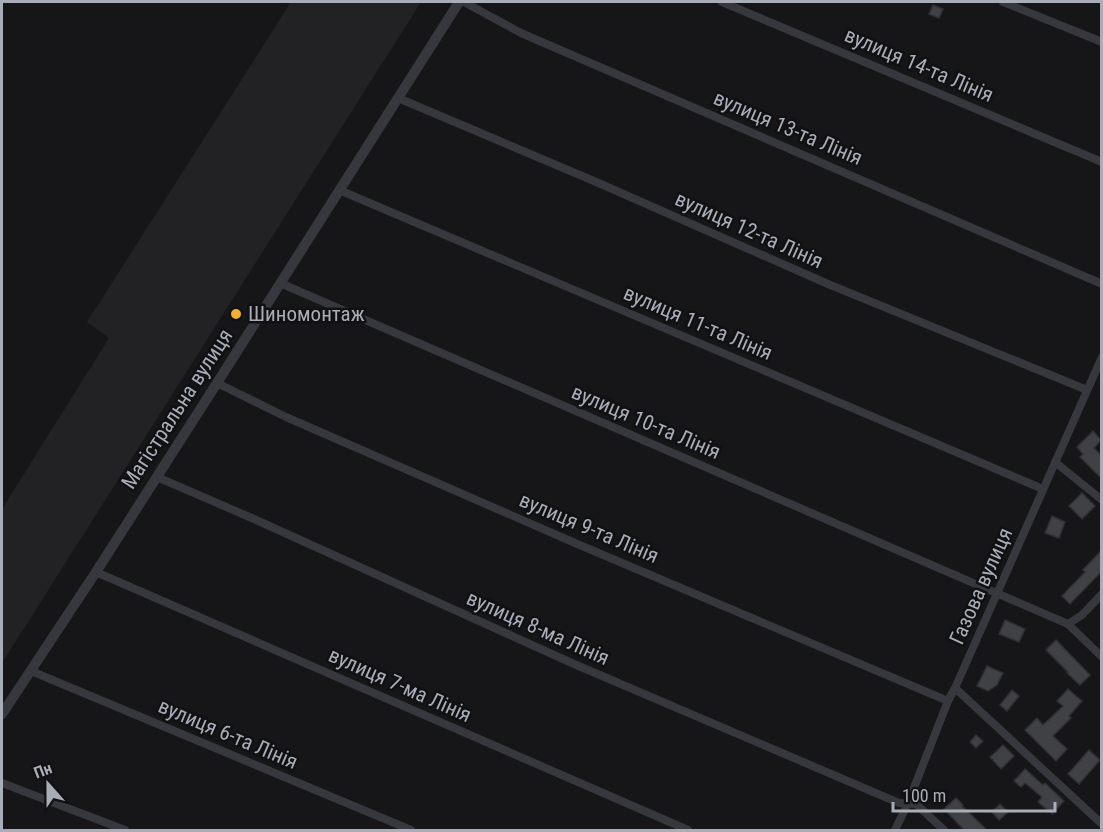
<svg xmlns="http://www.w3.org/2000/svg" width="1103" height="832" font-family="'Roboto Condensed',sans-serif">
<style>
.built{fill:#222225}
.building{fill:#404145;stroke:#303034;stroke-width:1.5}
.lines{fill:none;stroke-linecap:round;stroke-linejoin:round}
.minor{stroke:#37383d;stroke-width:8}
.tertiary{stroke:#37383d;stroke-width:10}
.poi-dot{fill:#f2b134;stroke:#111113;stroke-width:2}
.labels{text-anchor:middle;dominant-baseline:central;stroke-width:5;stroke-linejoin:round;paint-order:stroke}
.street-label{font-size:21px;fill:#a8adb8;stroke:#111113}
.poi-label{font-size:21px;fill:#a8adb8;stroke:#111113;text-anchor:start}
</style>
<rect width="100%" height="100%" fill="#161618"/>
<!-- built -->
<path class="built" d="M291,2H421L2,663V509L109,338L87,322Z"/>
<!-- building -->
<g class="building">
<path d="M933,5L943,9L939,18L929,14Z"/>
<path d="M1093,431L1101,440L1094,448L1101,455V478L1080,457L1083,454L1077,447Z"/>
<path d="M1082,493L1095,506L1082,519L1069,506Z"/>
<path d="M1052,516L1065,522L1059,538L1045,533Z"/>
<path d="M1101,551V572L1070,604L1062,596L1085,572L1083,570Z"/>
<path d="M1005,620L1025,629L1019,642L999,634Z"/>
<path d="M1056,640L1090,675L1080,685L1067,673L1068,672L1046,650Z"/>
<path d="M987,666L1003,673L997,685L988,691L977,686Z"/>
<path d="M1068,689L1082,701L1069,716L1071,718L1053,736L1067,749L1056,761L1025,730L1037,718L1043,725L1063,706L1057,701Z"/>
<path d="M1012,690L1019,696L1007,711L1000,705Z"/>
<path d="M976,735L983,741L976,748L970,742Z"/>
<path d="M1003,745L1014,756L1001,769L990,757Z"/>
<path d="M1089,750L1100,760L1079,784L1068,774Z"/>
<path d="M1025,769L1043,785L1045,783L1064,801L1052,814L1038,802L1042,797L1025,783L1021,787L1014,781Z"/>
<path d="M956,798L963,805L962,806L988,831H965L944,809Z"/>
<path d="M1000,804L1008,812L999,820L992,812Z"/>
</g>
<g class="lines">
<!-- minor -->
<g class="minor">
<path d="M464,2L521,33L1102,284"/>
<path d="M722,2L1102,162"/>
<path d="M1003,2L1102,42"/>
<path d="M398,98L594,181L828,284L1087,390"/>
<path d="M339,190L1043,489"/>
<path d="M280,283L1068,624L1102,657"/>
<path d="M217,383L286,417L582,546L948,701"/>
<path d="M1055,462L1102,500"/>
<path d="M157,477L254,519L574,664L899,803L916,804L944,830"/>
<path d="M96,572L688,830"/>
<path d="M1068,624L1082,615L1102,594"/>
<path d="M31,671L411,830"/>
<path d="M955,688L1102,824"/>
<path d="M2,783L125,830"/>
<path d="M895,830L908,803L948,701L955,688L1102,357"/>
</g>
<!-- tertiary -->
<path class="tertiary" d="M2,714L96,572L217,383L459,2"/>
</g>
<!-- markers -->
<circle class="poi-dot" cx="236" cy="314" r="6"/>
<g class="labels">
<!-- street labels -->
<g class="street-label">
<text transform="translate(919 65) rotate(23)">вулиця 14-та Лінія</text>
<text transform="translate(788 128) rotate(23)">вулиця 13-та Лінія</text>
<text transform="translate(749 230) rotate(24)">вулиця 12-та Лінія</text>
<text transform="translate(698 323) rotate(23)">вулиця 11-та Лінія</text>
<text transform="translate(177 409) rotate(-57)">Магістральна вулиця</text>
<text transform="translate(646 422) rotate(23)">вулиця 10-та Лінія</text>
<text transform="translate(589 528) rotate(23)">вулиця 9-та Лінія</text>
<text transform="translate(981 586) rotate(-66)">Газова вулиця</text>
<text transform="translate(538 628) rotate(24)">вулиця 8-ма Лінія</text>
<text transform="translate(400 685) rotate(24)">вулиця 7-ма Лінія</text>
<text transform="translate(228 734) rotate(23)">вулиця 6-та Лінія</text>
</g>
<!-- poi labels -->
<g class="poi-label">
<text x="248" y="314">Шиномонтаж</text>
</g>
</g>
<!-- border -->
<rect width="1103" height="832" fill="none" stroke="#a8adb8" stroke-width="6"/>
<!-- north arrow -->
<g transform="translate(48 784) rotate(339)" stroke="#111113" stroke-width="4.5" paint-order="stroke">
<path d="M0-4.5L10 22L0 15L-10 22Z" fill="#a8adb8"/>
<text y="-9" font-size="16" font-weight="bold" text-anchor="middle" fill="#a8adb8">Пн</text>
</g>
<!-- scale -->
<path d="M893 802v9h162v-9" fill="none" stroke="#a8adb8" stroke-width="3"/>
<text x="902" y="802" font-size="18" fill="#a8adb8" stroke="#111113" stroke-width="4.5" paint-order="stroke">100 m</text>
</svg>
